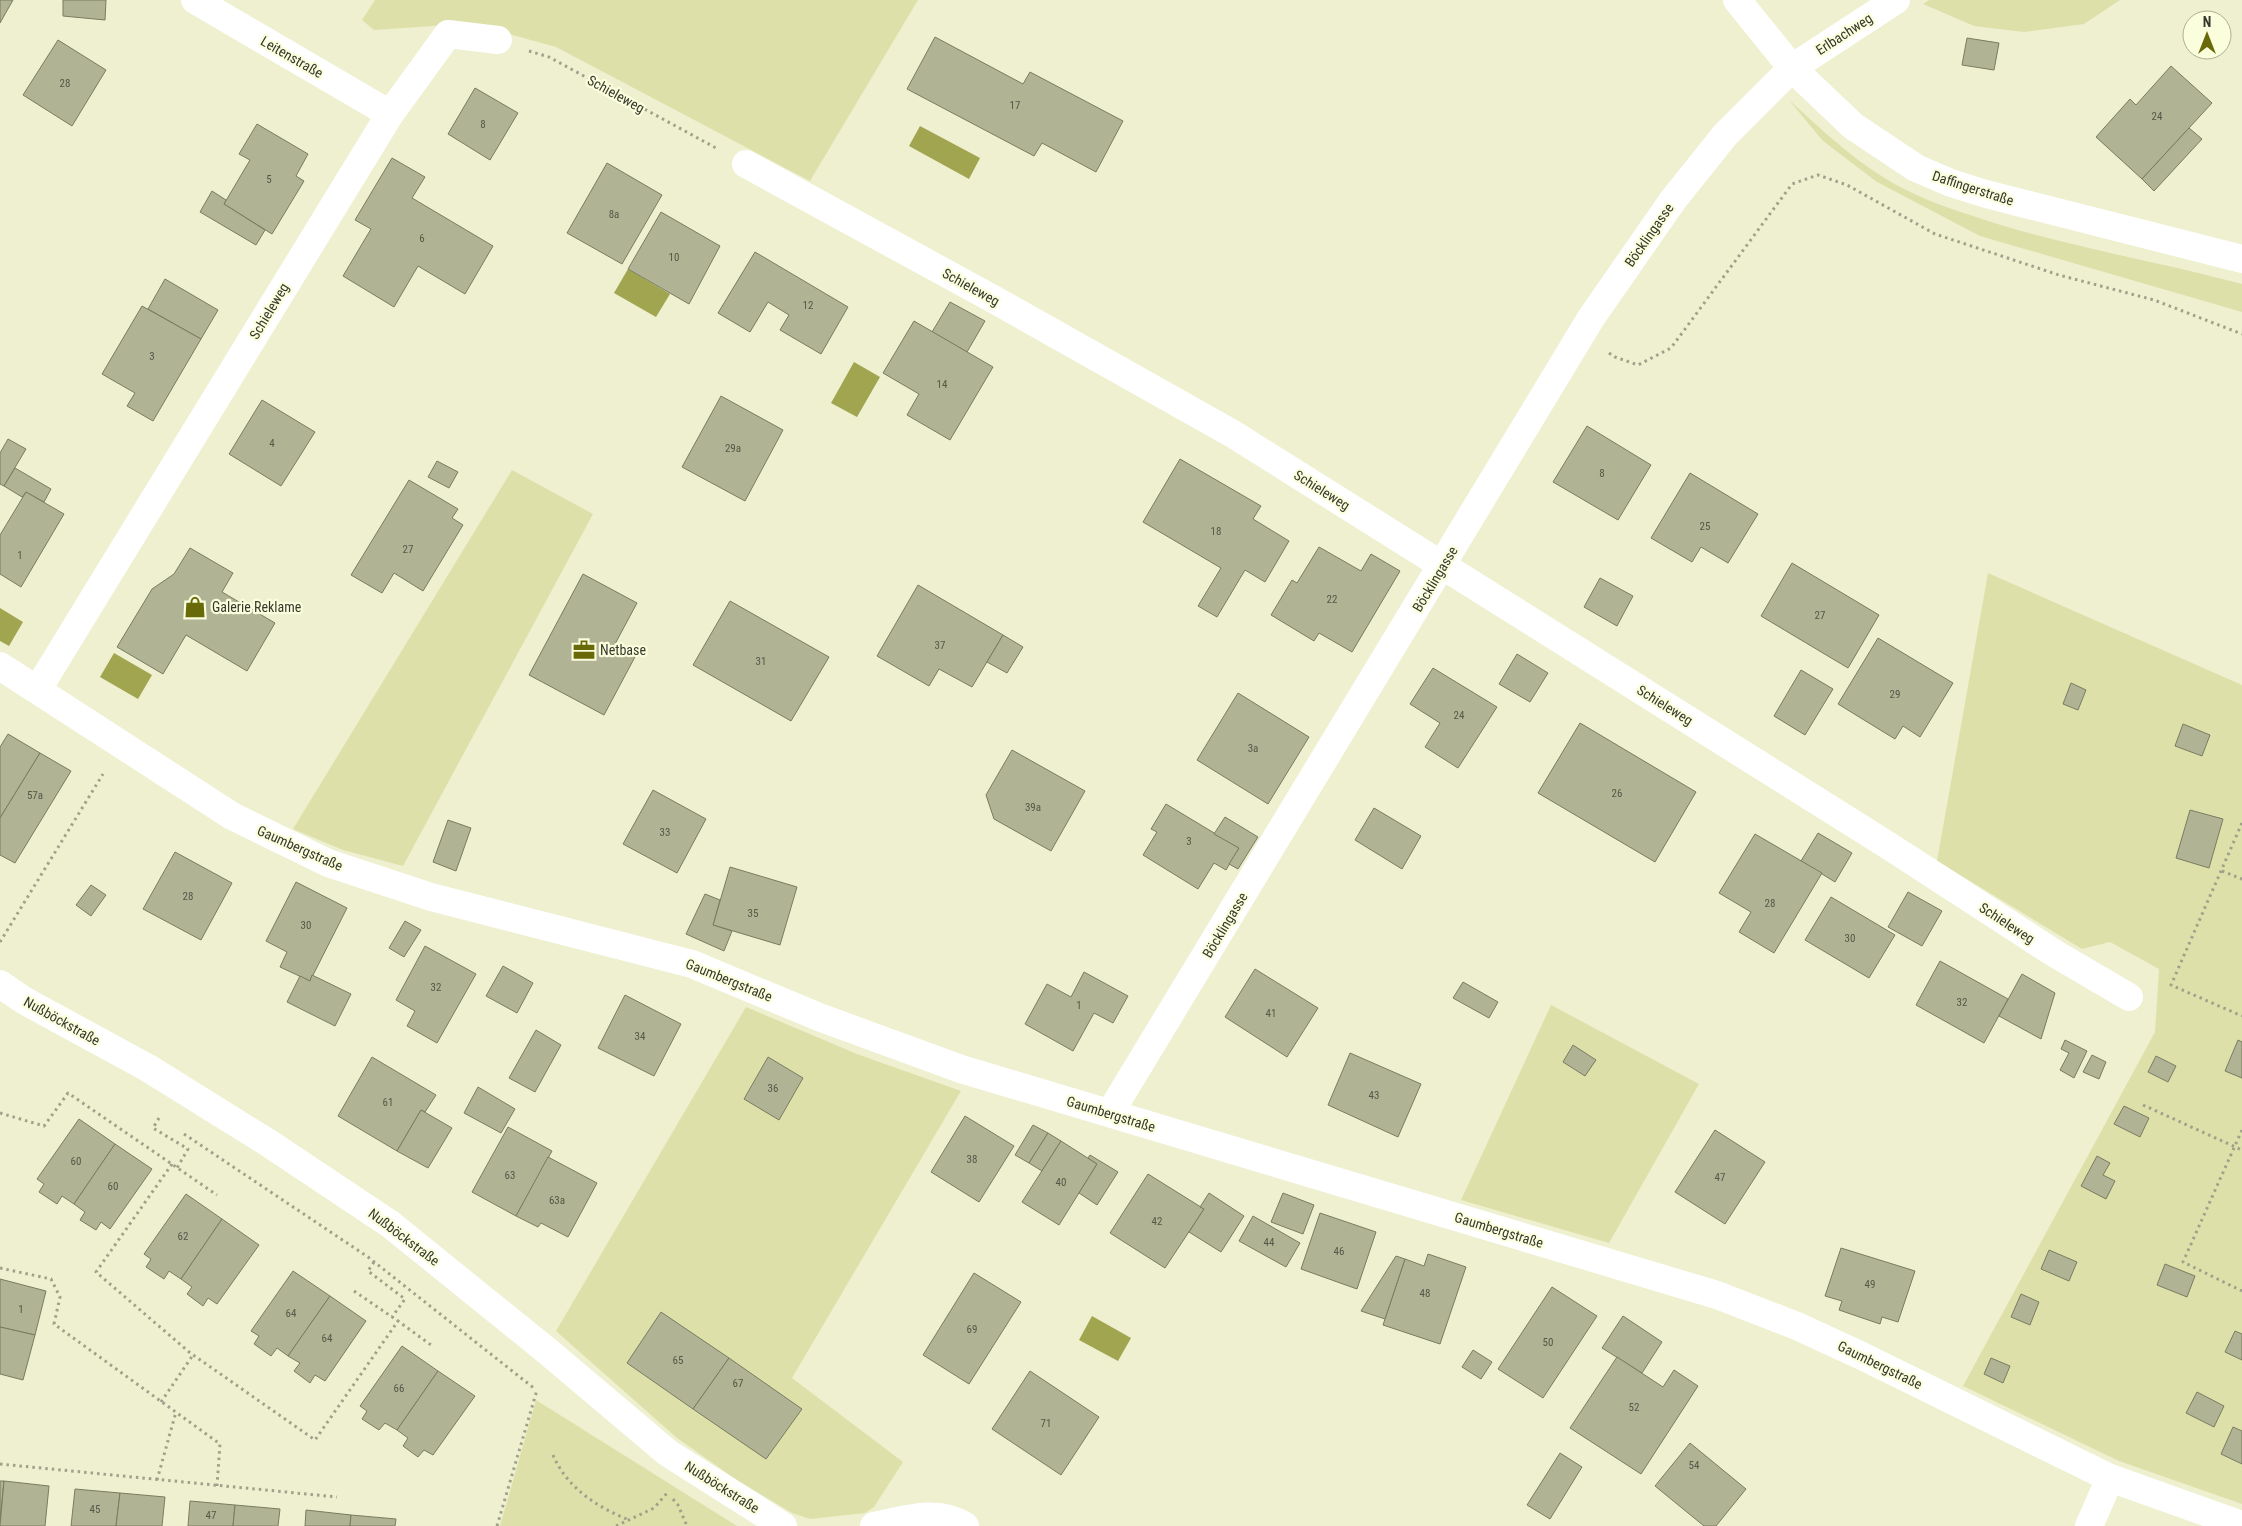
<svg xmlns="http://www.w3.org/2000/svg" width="2242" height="1526" font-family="'Roboto Condensed',sans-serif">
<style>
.green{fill:#dde1a9}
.water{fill:#a1a54f}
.building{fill:#b0b394;stroke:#7a7c60}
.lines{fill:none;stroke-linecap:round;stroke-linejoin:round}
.path{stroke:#9fa18a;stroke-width:3;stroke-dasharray:2.5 4;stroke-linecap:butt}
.minor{stroke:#fff;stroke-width:28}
.labels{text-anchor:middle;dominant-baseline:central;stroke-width:4.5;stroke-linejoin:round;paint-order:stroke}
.number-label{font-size:11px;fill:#565847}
.street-label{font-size:14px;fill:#38392d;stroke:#fbfedd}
.poi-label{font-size:14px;fill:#38392d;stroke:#fbfedd;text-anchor:start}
</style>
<rect width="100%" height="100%" fill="#eef0d0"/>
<!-- green -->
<g class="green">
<path d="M375,0H918L810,181L556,47L502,32L448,25L374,30L362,20Z"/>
<path d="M1929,0H2120L2084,24L2024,32L1974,26L1923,4Z"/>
<path d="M1789,100C1819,127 1849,156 1883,177C1911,195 1942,206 1973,216C2061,246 2153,260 2242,284V312L1980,236L1877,182L1823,141Z"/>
<path d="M512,470L593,514L403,866L343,850L293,829Z"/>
<path d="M1988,573L2242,685V1504L2119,1461L1963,1386L2155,1032L2159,969L2110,942L2082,949L1937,861Z"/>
<path d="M1551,1005L1699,1084L1609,1243L1461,1200Z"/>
<path d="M746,1007L857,1054L961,1091L792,1378L903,1462L874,1507L865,1513L810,1519L792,1513L737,1480L677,1438L556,1331Z"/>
<path d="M536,1400L737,1526H500Z"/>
</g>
<!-- water -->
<g class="water">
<path d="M920,126L980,158L969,179L909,146Z"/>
<path d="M628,269L670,294L656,317L614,293Z"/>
<path d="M854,362L880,377L857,417L831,403Z"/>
<path d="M0,608L23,622L9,646L0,641Z"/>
<path d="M114,653L152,675L138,699L100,677Z"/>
<path d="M1092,1316L1131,1338L1118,1361L1079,1340Z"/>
</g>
<!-- building -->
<g class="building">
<path d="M0,0H13L0,23Z"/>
<path d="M63,0H106L105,20L63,16Z"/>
<path d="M935,37L1023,84L1030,72L1123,121L1096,172L1042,143L1034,156L907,89Z"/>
<path d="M1967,38L1999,43L1994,70L1962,65Z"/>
<path d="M58,40L106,70L72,126L23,95Z"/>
<path d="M2171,66L2212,103L2142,179L2096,137L2130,99L2136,105Z"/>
<path d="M475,88L518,113L490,160L448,134Z"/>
<path d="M257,124L308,154L296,176L304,181L272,234L224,204L250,160L239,154Z"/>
<path d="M2189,128L2202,139L2154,191L2142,179Z"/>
<path d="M392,158L425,177L412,198L493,246L465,294L418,266L394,307L343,276L371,229L355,220Z"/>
<path d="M607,163L662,195L622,264L567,233Z"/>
<path d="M212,191L226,200L224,204L265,230L256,245L200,212Z"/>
<path d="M661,212L720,246L689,304L628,269Z"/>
<path d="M755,252L848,307L821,354L780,330L789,315L768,302L750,332L718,313Z"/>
<path d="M165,279L218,310L201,339L148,309Z"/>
<path d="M950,302L985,321L967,352L932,332Z"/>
<path d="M142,306L201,339L153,421L127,406L135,393L102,374Z"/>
<path d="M914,321L993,367L950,440L907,415L919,394L883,373Z"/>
<path d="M721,396L783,430L745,501L682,467Z"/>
<path d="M262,400L315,432L281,486L229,454Z"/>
<path d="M1587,426L1651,465L1618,520L1553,482Z"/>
<path d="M8,439L26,449L4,486L0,484V453Z"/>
<path d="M1180,459L1261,506L1253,519L1289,541L1265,582L1245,570L1217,617L1198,606L1221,568L1143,522Z"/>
<path d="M437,461L458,472L449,488L428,477Z"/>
<path d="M15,468L51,489L44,502L26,492L22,497L4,486Z"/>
<path d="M1690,473L1758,514L1728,563L1701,547L1692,562L1651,538Z"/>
<path d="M409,480L458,509L452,518L463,525L423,591L394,573L382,593L351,575Z"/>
<path d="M26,492L64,514L21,587L0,574V535Z"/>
<path d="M1319,547L1361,571L1371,554L1400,571L1352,652L1319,633L1314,641L1271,615L1292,580L1297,583Z"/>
<path d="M190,548L233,573L222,592L275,623L247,671L186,635L163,674L117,647L152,589L174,574Z"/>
<path d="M1792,563L1879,615L1848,668L1761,616Z"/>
<path d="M583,574L637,603L615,644L636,655L604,715L529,675Z"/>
<path d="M1600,578L1633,596L1617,626L1584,607Z"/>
<path d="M918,585L1003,635L972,687L939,669L929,686L877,656Z"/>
<path d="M730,601L829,657L791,721L693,665Z"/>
<path d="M1003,635L1023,647L1007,673L987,662Z"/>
<path d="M1878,638L1953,683L1920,737L1903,726L1895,739L1838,704Z"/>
<path d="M1517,654L1548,673L1530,702L1499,684Z"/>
<path d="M1433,668L1497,707L1458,768L1425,747L1440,723L1410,704Z"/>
<path d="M1801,670L1833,689L1805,735L1774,716Z"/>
<path d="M2071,683L2086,690L2078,710L2063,704Z"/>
<path d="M1238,693L1309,737L1268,804L1197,760Z"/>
<path d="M1580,723L1696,792L1655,862L1538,793Z"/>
<path d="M2183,724L2210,735L2202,756L2175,746Z"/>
<path d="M8,734L40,753L0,818V747Z"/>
<path d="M1012,750L1085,791L1051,851L994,819L986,795Z"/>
<path d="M40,753L71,771L15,863L0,855V818Z"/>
<path d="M653,790L706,819L677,873L623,844Z"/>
<path d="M1166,804L1239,848L1226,870L1214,863L1198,889L1143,855L1157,832L1151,829Z"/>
<path d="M1374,808L1421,836L1402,869L1355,840Z"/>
<path d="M2190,810L2223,819L2209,868L2176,858Z"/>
<path d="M1225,817L1258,837L1238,869L1229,864L1239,848L1214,834Z"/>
<path d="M448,820L471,828L456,871L433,862Z"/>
<path d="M1818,833L1852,853L1835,882L1801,861Z"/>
<path d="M1755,834L1822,873L1774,953L1739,932L1751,912L1719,893Z"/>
<path d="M175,852L232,883L201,940L143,909Z"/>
<path d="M730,867L797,887L780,945L713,925Z"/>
<path d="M296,882L347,908L310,981L280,967L287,952L266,941Z"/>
<path d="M91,885L106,895L91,916L76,905Z"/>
<path d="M1908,892L1942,911L1922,946L1888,927Z"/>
<path d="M705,894L720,900L713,925L732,931L724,951L686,934Z"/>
<path d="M1831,897L1895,935L1869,978L1805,940Z"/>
<path d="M405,921L421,930L404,957L389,948Z"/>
<path d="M425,946L476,974L437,1043L407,1026L415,1011L396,1000Z"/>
<path d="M1940,961L2008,999L1984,1043L1916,1005Z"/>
<path d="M503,966L533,983L517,1013L486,996Z"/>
<path d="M1255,969L1318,1008L1287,1057L1225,1017Z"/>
<path d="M1084,972L1128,996L1113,1023L1094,1013L1073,1051L1025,1024L1047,984L1071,997Z"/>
<path d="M2022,974L2055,993L2041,1039L1999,1016Z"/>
<path d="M312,975L351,994L335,1026L287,1002L300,976L310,981Z"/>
<path d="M1463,982L1498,1002L1489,1018L1453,998Z"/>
<path d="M625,995L681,1024L654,1076L598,1048Z"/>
<path d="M536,1030L561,1045L535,1092L509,1078Z"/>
<path d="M2065,1040L2087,1051L2074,1078L2060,1070L2069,1053L2061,1049Z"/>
<path d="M2238,1040L2242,1042V1078L2225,1071Z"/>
<path d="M1573,1045L1596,1060L1585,1076L1563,1062Z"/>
<path d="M1350,1053L1421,1084L1398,1137L1328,1105Z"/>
<path d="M2092,1055L2106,1062L2099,1079L2083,1072Z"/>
<path d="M2156,1056L2176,1066L2168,1082L2148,1072Z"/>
<path d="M372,1057L436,1095L425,1112L421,1110L397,1151L338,1116Z"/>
<path d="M768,1057L803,1078L779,1120L744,1099Z"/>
<path d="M478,1087L515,1109L501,1133L464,1113Z"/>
<path d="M2124,1106L2149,1118L2140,1137L2114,1124Z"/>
<path d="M421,1110L452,1128L428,1168L397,1151Z"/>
<path d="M965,1116L1014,1146L979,1202L931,1172Z"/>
<path d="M79,1119L115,1144L74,1204L62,1196L57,1204L39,1192L44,1184L37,1179Z"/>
<path d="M1033,1125L1048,1133L1029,1163L1015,1155Z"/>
<path d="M508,1127L552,1151L516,1216L472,1192Z"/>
<path d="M1715,1130L1765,1162L1725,1224L1675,1192Z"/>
<path d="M1048,1133L1061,1141L1042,1171L1029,1163Z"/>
<path d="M1061,1141L1097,1164L1059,1225L1022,1202Z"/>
<path d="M115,1144L152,1169L110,1229L101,1222L96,1230L80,1220L85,1212L74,1204Z"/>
<path d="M1090,1155L1118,1172L1097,1205L1079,1193L1097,1164L1088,1158Z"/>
<path d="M2097,1156L2110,1163L2103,1175L2115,1181L2106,1199L2081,1186Z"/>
<path d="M548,1157L597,1183L568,1237L541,1223L538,1227L516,1216Z"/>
<path d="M1148,1174L1204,1209L1165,1268L1110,1233Z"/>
<path d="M1209,1193L1244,1216L1221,1252L1189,1232L1204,1209L1200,1207Z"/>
<path d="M1283,1193L1314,1205L1303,1234L1271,1222Z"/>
<path d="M186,1194L222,1219L181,1279L169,1271L164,1279L146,1267L151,1259L144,1254Z"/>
<path d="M1320,1213L1376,1232L1357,1289L1301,1269Z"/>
<path d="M1253,1216L1300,1243L1286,1267L1239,1241Z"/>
<path d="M222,1219L259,1245L217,1304L208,1298L203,1306L187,1294L192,1287L181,1279Z"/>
<path d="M1841,1248L1915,1271L1898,1322L1882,1317L1880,1324L1839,1310L1842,1301L1825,1296Z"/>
<path d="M2049,1250L2077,1262L2069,1281L2041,1269Z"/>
<path d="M1428,1254L1466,1267L1440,1344L1383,1325L1405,1259L1424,1266Z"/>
<path d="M1396,1256L1405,1259L1385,1319L1361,1311Z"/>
<path d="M2165,1264L2195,1276L2187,1297L2157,1285Z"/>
<path d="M293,1271L330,1296L288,1356L277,1348L271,1356L254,1344L259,1336L251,1331Z"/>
<path d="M974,1273L1021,1302L969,1384L923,1355Z"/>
<path d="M0,1279L46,1291L35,1335L0,1327Z"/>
<path d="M1552,1287L1597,1316L1543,1398L1498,1369Z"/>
<path d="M2021,1294L2039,1302L2030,1325L2011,1317Z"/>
<path d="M330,1296L366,1321L325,1381L315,1375L310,1383L294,1371L300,1363L288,1356Z"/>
<path d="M661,1312L729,1358L693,1409L627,1363Z"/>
<path d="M1623,1316L1662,1342L1642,1373L1602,1348Z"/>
<path d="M0,1327L35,1335L23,1380L0,1374Z"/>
<path d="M2235,1331L2242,1334V1360L2225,1352Z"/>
<path d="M402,1346L438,1371L397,1430L385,1423L379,1430L362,1419L367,1411L360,1406Z"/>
<path d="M1473,1350L1492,1362L1481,1379L1462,1367Z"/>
<path d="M1617,1357L1663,1387L1674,1370L1698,1386L1641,1474L1570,1428Z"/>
<path d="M729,1358L802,1409L766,1459L693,1409Z"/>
<path d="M1991,1358L2010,1366L2003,1383L1984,1374Z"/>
<path d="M438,1371L475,1396L433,1455L424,1450L418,1457L403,1446L408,1438L397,1430Z"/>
<path d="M1030,1371L1099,1417L1061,1475L992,1429Z"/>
<path d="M2197,1392L2224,1406L2214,1427L2186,1413Z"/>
<path d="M2233,1427L2242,1431V1464L2221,1454Z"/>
<path d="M1690,1443L1746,1489L1716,1526H1704L1655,1486Z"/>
<path d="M1560,1453L1582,1467L1550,1519L1527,1505Z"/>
<path d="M0,1481H4L0,1521Z"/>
<path d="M4,1481L49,1486L45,1526H0Z"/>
<path d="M75,1489L120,1493L116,1526H71Z"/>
<path d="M120,1493L165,1497L162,1526H116Z"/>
<path d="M190,1501L235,1505L233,1526H188Z"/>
<path d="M235,1505L280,1509L278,1526H233Z"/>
<path d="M306,1510L351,1515L350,1526H305Z"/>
<path d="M351,1515L396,1519L395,1526H350Z"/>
</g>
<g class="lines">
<!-- path -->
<g class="path">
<path d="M529,51L549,57L716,148"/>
<path d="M1609,353L1615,357L1638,365L1671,348L1792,184L1818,175L1847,185L1935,234L2059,275L2154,300L2242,334"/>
<path d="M2242,823L2171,985L2242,1016"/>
<path d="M2222,871L2242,879"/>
<path d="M0,942L103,774"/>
<path d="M2143,1105L2242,1150"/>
<path d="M0,1113L44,1126L68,1093L217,1195"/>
<path d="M159,1118L153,1128L188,1149L177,1168"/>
<path d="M2242,1130L2183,1262L2242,1291"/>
<path d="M184,1134L368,1257L535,1389"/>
<path d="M172,1164L96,1272L189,1352L315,1440L398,1321L431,1345"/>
<path d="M374,1262L368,1271L405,1299L392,1317"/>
<path d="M0,1268L51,1279L60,1297L54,1324L220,1444L217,1486"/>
<path d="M354,1291L398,1321"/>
<path d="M161,1402L193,1355"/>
<path d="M553,1455C567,1488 597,1507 629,1520"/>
<path d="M0,1464L337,1497"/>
<path d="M157,1480L176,1412"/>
<path d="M673,1499L678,1505L687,1526"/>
<path d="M497,1526L537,1390"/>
<path d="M616,1526L654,1508L668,1492"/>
</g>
<!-- minor -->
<g class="minor">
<path d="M195,0L390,114"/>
<path d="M1737,0L1792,68L1853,126L1916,168L1951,183L1986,194L2242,259"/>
<path d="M746,164L995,300L1233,434L1889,846L2054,953L2129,997"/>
<path d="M0,666L232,816L328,863L431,897L692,964L819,1017L961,1069L1717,1295L1797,1326L1862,1356L2110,1478L2242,1525"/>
<path d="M38,689L390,114L448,34L498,40"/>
<path d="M0,984L25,1001L148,1068L267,1142L390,1224L546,1350L668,1453L783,1526"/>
<path d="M1110,1113L1591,318L1673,200L1725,135L1792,68L1896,0"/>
<path d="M874,1526C904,1520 938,1508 965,1526"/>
<path d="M2089,1526L2110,1478"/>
</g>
</g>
<!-- icons -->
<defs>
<g id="shop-bare" transform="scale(1.725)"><path d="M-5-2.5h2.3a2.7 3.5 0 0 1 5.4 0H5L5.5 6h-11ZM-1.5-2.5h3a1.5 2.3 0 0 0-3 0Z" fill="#686a09" stroke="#fbfedd" stroke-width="2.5" paint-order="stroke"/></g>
<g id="office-bare" transform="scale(1.725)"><path d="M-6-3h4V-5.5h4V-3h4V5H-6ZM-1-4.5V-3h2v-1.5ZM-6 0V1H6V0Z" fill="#686a09" stroke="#fbfedd" stroke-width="2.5" paint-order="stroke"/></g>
</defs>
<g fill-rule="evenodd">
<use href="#shop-bare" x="195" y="607"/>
<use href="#office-bare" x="584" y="650"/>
</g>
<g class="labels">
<!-- number labels -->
<g class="number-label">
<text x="65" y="83">28</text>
<text x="1015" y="105">17</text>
<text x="2157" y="116">24</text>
<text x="483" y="124">8</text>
<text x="269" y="179">5</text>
<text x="614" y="214">8a</text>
<text x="422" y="238">6</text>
<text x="674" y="257">10</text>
<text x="808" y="305">12</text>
<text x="152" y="356">3</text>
<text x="942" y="384">14</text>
<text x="272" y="443">4</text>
<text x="733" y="448">29a</text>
<text x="1602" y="473">8</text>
<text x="1705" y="526">25</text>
<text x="1216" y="531">18</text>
<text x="408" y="549">27</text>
<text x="20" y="555">1</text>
<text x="1332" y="599">22</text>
<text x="1820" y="615">27</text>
<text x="940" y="645">37</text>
<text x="761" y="661">31</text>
<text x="1895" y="694">29</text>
<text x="1459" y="715">24</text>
<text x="1253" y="748">3a</text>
<text x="1617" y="793">26</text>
<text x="35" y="795">57a</text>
<text x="1033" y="807">39a</text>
<text x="665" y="832">33</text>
<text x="1189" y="841">3</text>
<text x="188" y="896">28</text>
<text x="1770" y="903">28</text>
<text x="753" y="913">35</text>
<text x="306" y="925">30</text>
<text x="1850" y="938">30</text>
<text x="436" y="987">32</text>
<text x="1962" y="1002">32</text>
<text x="1079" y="1005">1</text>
<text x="1271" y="1013">41</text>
<text x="640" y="1036">34</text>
<text x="773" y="1088">36</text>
<text x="1374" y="1095">43</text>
<text x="388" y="1102">61</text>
<text x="972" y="1159">38</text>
<text x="76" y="1161">60</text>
<text x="510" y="1175">63</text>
<text x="1720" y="1177">47</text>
<text x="1061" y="1182">40</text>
<text x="113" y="1186">60</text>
<text x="557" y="1200">63a</text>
<text x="1157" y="1221">42</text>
<text x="183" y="1236">62</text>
<text x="1269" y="1242">44</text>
<text x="1339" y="1251">46</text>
<text x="1870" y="1284">49</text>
<text x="1425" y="1293">48</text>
<text x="21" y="1309">1</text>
<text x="291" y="1313">64</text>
<text x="972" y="1329">69</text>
<text x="327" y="1338">64</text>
<text x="1548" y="1342">50</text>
<text x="678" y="1360">65</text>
<text x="738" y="1383">67</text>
<text x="399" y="1388">66</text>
<text x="1634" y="1407">52</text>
<text x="1046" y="1423">71</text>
<text x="1694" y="1465">54</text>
<text x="95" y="1509">45</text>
<text x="211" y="1515">47</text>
</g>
<!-- street labels -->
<g class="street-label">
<text transform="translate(1844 34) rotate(-33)">Erlbachweg</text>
<text transform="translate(292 57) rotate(30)">Leitenstraße</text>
<text transform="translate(616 94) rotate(29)">Schieleweg</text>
<text transform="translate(1973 188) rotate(18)">Daffingerstraße</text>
<text transform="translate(1649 235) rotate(-55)">Böcklingasse</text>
<text transform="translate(971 287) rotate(29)">Schieleweg</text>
<text transform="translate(269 311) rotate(-59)">Schieleweg</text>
<text transform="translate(1322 490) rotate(32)">Schieleweg</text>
<text transform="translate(1435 579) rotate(-59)">Böcklingasse</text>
<text transform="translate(1665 705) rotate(32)">Schieleweg</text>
<text transform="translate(300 848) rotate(24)">Gaumbergstraße</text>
<text transform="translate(2007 923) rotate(33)">Schieleweg</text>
<text transform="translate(1225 925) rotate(-59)">Böcklingasse</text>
<text transform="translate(729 980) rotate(22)">Gaumbergstraße</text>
<text transform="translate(62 1021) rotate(29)">Nußböckstraße</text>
<text transform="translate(1111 1114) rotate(17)">Gaumbergstraße</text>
<text transform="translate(1499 1230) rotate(17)">Gaumbergstraße</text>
<text transform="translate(404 1237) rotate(37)">Nußböckstraße</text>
<text transform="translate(1880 1365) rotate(26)">Gaumbergstraße</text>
<text transform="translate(722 1487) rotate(32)">Nußböckstraße</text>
</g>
<!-- poi labels -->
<g class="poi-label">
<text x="212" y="607">Galerie Reklame</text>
<text x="600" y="650">Netbase</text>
</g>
</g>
<!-- north arrow -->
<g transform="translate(2207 35)"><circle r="24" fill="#fbfedd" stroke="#adaf97"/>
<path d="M0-4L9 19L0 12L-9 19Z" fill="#686a09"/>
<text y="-8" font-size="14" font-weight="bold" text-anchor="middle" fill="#38392d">N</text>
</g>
</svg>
